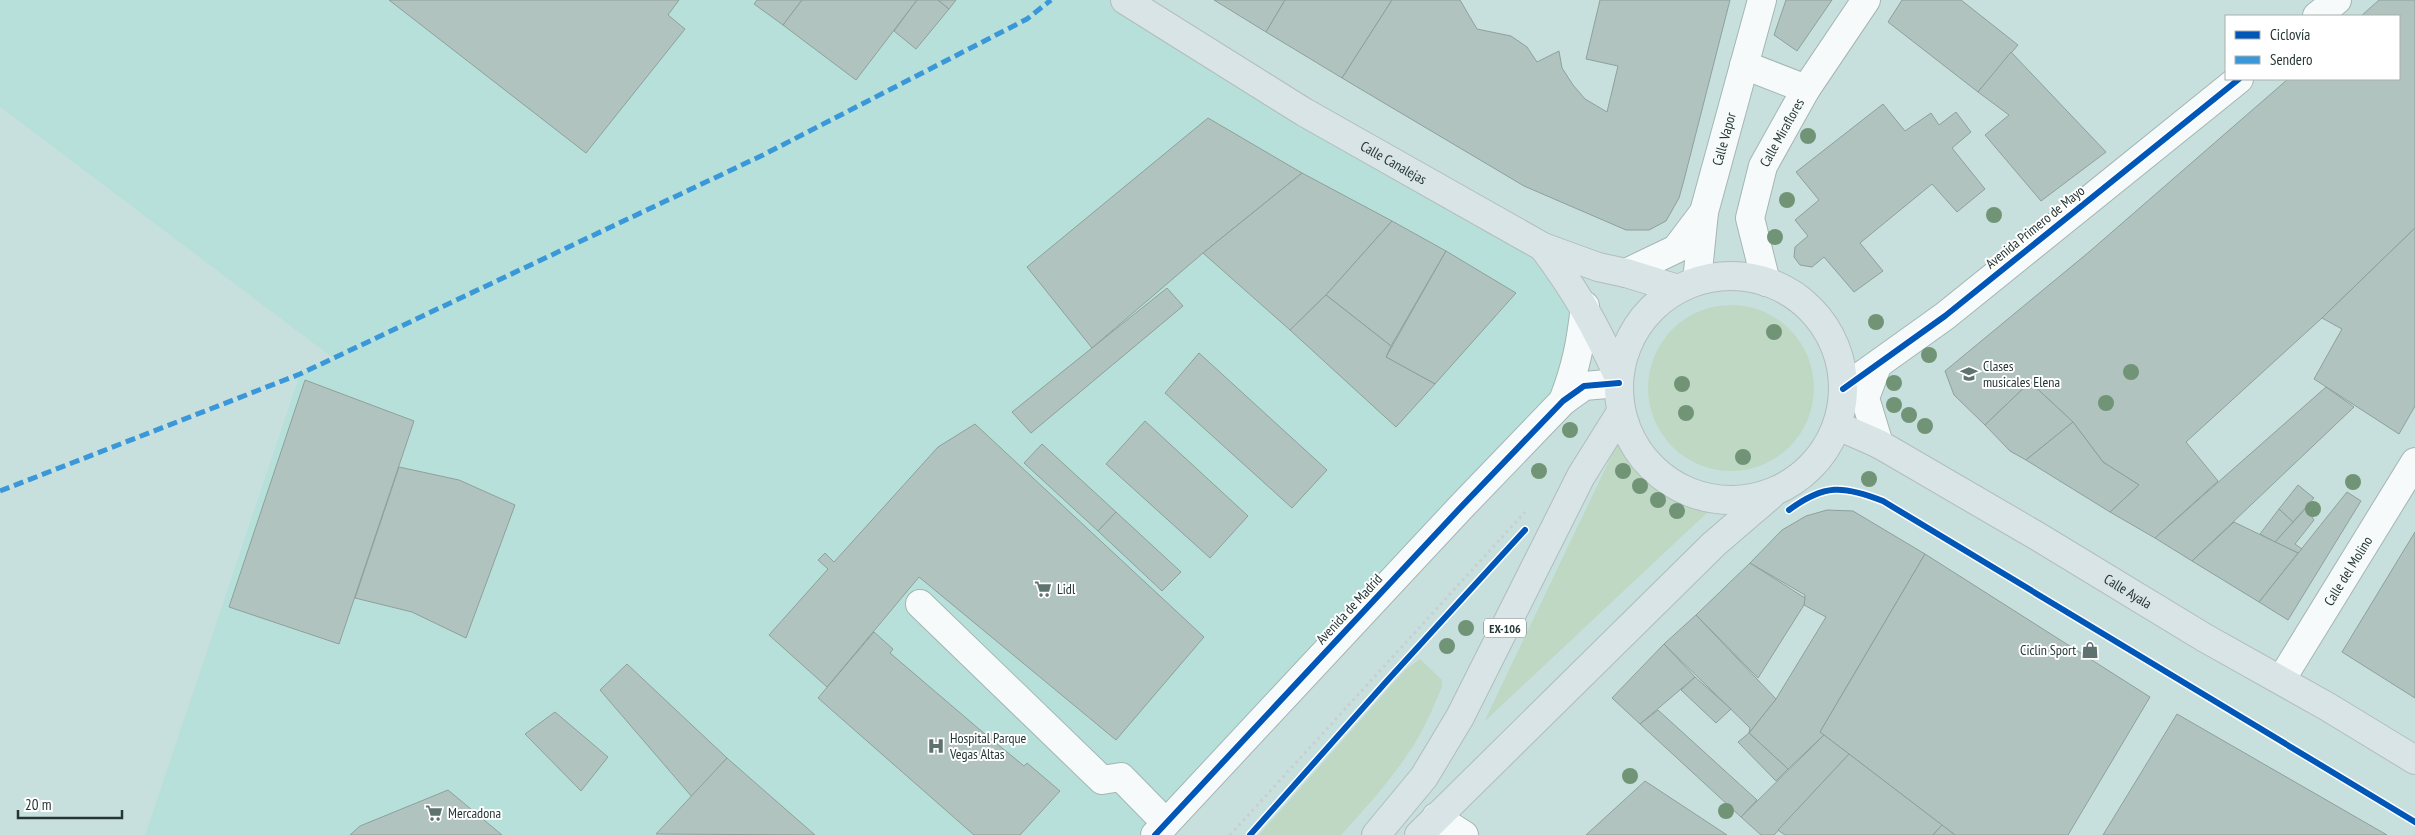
<svg xmlns="http://www.w3.org/2000/svg" width="2415" height="835" font-family="'PT Sans Narrow',sans-serif">
<style>
.built{fill:#b7e0da}
.green{fill:#bed8c4}
.building{fill:#b0c3be;stroke:#8ea09b}
.lines{fill:none;stroke-linecap:round;stroke-linejoin:round}
.minor-casing{stroke:#a3b6b3;stroke-width:30}
.major-casing{stroke:#b0bdbb;stroke-width:30}
.path{stroke:#c8cfce;stroke-width:3;stroke-dasharray:2.5 4;stroke-linecap:butt}
.minor{stroke:#f7fafa;stroke-width:28}
.major{stroke:#d8e4e5;stroke-width:28}
.quiet{stroke:#3b98d8;stroke-width:5;stroke-dasharray:10 5;stroke-linecap:butt}
.cycleway-casing{stroke:#fff;stroke-width:9}
.cycleway{stroke:#0057b8;stroke-width:6}
.tree{fill:#719376}
.labels{text-anchor:middle;dominant-baseline:central;stroke-width:4;stroke-linejoin:round;paint-order:stroke}
.shield{fill:#fff;stroke:#667371;stroke-width:1}
.shield-label{font-size:12px;font-weight:bold;fill:#253734}
.street-label{font-size:14px;fill:#253734;stroke:#fff}
.poi-label{font-size:14px;fill:#253734;stroke:#fff;text-anchor:start}
</style>
<rect width="100%" height="100%" fill="#c8e0dd"/>
<!-- built -->
<path class="built" d="M0,0H1125L1490,217L1572,285L1574,372L1155,835H145L300,374L333,358L0,107Z"/>
<!-- green -->
<g class="green">
<circle cx="1731" cy="388" r="83"/>
<path d="M1620,438L1628,463L1653,487L1678,503L1709,511L1484,722Z"/>
<path d="M1420,659L1442,680V687C1436,700 1431,714 1424,727C1405,764 1370,804 1341,835H1259L1404,671Z"/>
</g>
<!-- building -->
<g class="building">
<path d="M389,0H679L668,15L685,29L586,153Z"/>
<path d="M757,0H802L783,25L754,4Z"/>
<path d="M802,0H917L856,80L783,25Z"/>
<path d="M917,0H938L949,9L916,49L894,31Z"/>
<path d="M938,0H956L949,9Z"/>
<path d="M1214,0H1285L1266,32Z"/>
<path d="M1285,0H1392L1342,78L1266,32Z"/>
<path d="M1392,0H1460L1477,29L1511,36L1527,47L1537,62L1559,51L1562,68L1573,85L1585,99L1607,112L1618,66L1586,59L1600,0H1730L1684,180L1679,198L1666,221L1649,230H1626L1524,186L1342,78Z"/>
<path d="M1786,0H1832L1797,51L1774,35Z"/>
<path d="M1902,0H1961L2018,45L1978,92L1888,22Z"/>
<path d="M2379,0H2415V228L2322,318L2186,442L2218,481L2155,538L2110,512L2139,485L2103,462L2073,422L2030,382L1985,425L1954,395L1945,371L2089,252L2288,79H2399V16H2361Z"/>
<path d="M2011,52L2106,152L2041,201L1985,135L2009,115L1978,92Z"/>
<path d="M1883,104L1905,131L1931,113L1939,125L1956,112L1971,132L1952,148L1985,189L1957,212L1932,184L1860,243L1883,271L1854,292L1824,257L1812,267L1800,265L1794,257L1795,247L1808,236L1795,220L1819,200L1796,172Z"/>
<path d="M1208,118L1302,173L1203,253L1092,348L1027,267Z"/>
<path d="M1302,173L1392,221L1326,295L1290,330L1203,253Z"/>
<path d="M1392,221L1446,251L1391,346L1326,295Z"/>
<path d="M2415,228V406L2399,434L2314,379L2342,329L2322,318Z"/>
<path d="M1446,251L1516,293L1435,384L1386,357Z"/>
<path d="M1167,288L1183,306L1031,433L1012,412Z"/>
<path d="M1326,295L1391,346L1386,357L1435,384L1396,427L1290,330Z"/>
<path d="M1199,353L1327,470L1292,508L1165,393Z"/>
<path d="M305,380L414,421L339,644L229,607Z"/>
<path d="M2030,382L2073,422L2026,460L2010,451L1985,425Z"/>
<path d="M2326,387L2354,407L2192,561L2155,538Z"/>
<path d="M1145,421L1248,516L1210,558L1106,464Z"/>
<path d="M2073,422L2103,462L2139,485L2110,512L2026,460Z"/>
<path d="M975,424L1204,637L1116,740L919,577L827,687L769,635L828,569L818,560L825,553L834,562L938,447Z"/>
<path d="M1042,444L1116,512L1098,531L1024,463Z"/>
<path d="M399,467L459,480L515,505L466,638L412,612L355,598Z"/>
<path d="M2298,485L2314,498L2293,522L2279,509Z"/>
<path d="M2347,492L2361,501L2288,620L2259,602Z"/>
<path d="M2306,508L2314,520L2295,544L2302,549L2298,553L2275,542Z"/>
<path d="M2279,509L2293,522L2275,542L2260,534Z"/>
<path d="M1827,510L1853,511L1925,554L1820,732L1824,735L1788,769L1749,733L1776,699L1826,617L1804,605L1805,595L1750,563L1782,530L1806,516Z"/>
<path d="M1116,512L1181,572L1162,591L1098,531Z"/>
<path d="M2234,522L2298,553L2259,602L2192,561Z"/>
<path d="M2415,532V698L2342,652Z"/>
<path d="M1925,554L2150,697L2068,835H1955L1820,732Z"/>
<path d="M1750,563L1805,598L1804,605L1758,678L1696,615Z"/>
<path d="M1696,615L1776,699L1749,733L1750,728L1664,644Z"/>
<path d="M874,632L893,649L890,653L979,729L1024,766L1027,763L1060,791L1020,835H974L818,698Z"/>
<path d="M1664,644L1695,677L1640,724L1612,698Z"/>
<path d="M627,664L727,758L692,797L600,690Z"/>
<path d="M1695,677L1731,709L1716,723L1681,690Z"/>
<path d="M1658,710L1757,800L1741,817L1640,724Z"/>
<path d="M555,712L608,757L581,791L525,734Z"/>
<path d="M2177,714L2387,835H2103Z"/>
<path d="M1749,733L1788,769L1776,781L1738,742Z"/>
<path d="M1824,735L1849,754L1774,835H1761L1741,817Z"/>
<path d="M1849,754L1942,825L1933,835H1785L1778,830Z"/>
<path d="M727,758L815,835L656,834Z"/>
<path d="M1645,781L1727,835H1586Z"/>
<path d="M448,790L502,835H350L360,826Z"/>
<path d="M1942,825L1955,835H1933Z"/>
</g>
<g class="lines">
<!-- minor casing -->
<g class="minor-casing">
<g id="minor">
<path d="M2317,16L2337,0"/>
<path d="M1744,65L1806,89"/>
<path d="M1626,273L1676,249L1704,212"/>
<path id="s1" d="M1697,281L1704,212L1762,0"/>
<path id="s2" d="M1766,282L1750,218L1763,166L1806,89L1866,0"/>
<path d="M1877,366L1865,398L1879,444"/>
<path d="M1843,389L1945,316L2239,79"/>
<path d="M1563,401C1576,368 1581,342 1585,306"/>
<path d="M920,604L1102,780L1121,777L1166,823"/>
<path id="s3" d="M2281,680L2415,462"/>
<path d="M1436,817L1464,835"/>
<path d="M1155,835L1461,507L1563,401L1584,386L1619,383"/>
</g>
</g>
<!-- major casing -->
<g class="major-casing">
<g id="major">
<path id="s4" d="M1125,0L1304,112L1543,247L1598,267L1626,273L1678,289"/>
<path d="M1543,247C1576,291 1597,328 1619,378"/>
<circle cx="1731" cy="388" r="112"/>
<path id="s5" d="M1838,426L1879,444L2037,536L2205,638L2328,707L2415,760"/>
<path d="M1376,835L1424,777L1460,717L1581,476L1621,412"/>
<path d="M1419,835L1714,544L1771,495"/>
</g>
</g>
<!-- path -->
<path class="path" d="M1230,835L1525,512"/>
<!-- minor -->
<use href="#minor" class="minor"/>
<!-- major -->
<use href="#major" class="major"/>
<!-- quiet -->
<path class="quiet" d="M0,491L300,374L763,155L1027,19L1051,0"/>
<!-- cycleway casing -->
<g class="cycleway-casing">
<g id="cycleway">
<path d="M1843,389L1945,316L2239,79"/>
<path d="M1789,510C1824,484 1843,485 1883,501L2415,822"/>
<path d="M1155,835L1461,507L1563,401L1584,386L1619,383"/>
<path d="M1250,835L1386,682L1525,530"/>
</g>
</g>
<!-- cycleway -->
<use href="#cycleway" class="cycleway"/>
</g>
<!-- trees -->
<g class="tree">
<circle cx="1808" cy="136" r="8"/>
<circle cx="1787" cy="200" r="8"/>
<circle cx="1994" cy="215" r="8"/>
<circle cx="1775" cy="237" r="8"/>
<circle cx="1876" cy="322" r="8"/>
<circle cx="1774" cy="332" r="8"/>
<circle cx="1929" cy="355" r="8"/>
<circle cx="2131" cy="372" r="8"/>
<circle cx="1894" cy="383" r="8"/>
<circle cx="1682" cy="384" r="8"/>
<circle cx="2106" cy="403" r="8"/>
<circle cx="1894" cy="405" r="8"/>
<circle cx="1686" cy="413" r="8"/>
<circle cx="1909" cy="415" r="8"/>
<circle cx="1925" cy="426" r="8"/>
<circle cx="1570" cy="430" r="8"/>
<circle cx="1743" cy="457" r="8"/>
<circle cx="1539" cy="471" r="8"/>
<circle cx="1623" cy="471" r="8"/>
<circle cx="1869" cy="479" r="8"/>
<circle cx="2353" cy="482" r="8"/>
<circle cx="1640" cy="486" r="8"/>
<circle cx="1658" cy="500" r="8"/>
<circle cx="2313" cy="509" r="8"/>
<circle cx="1677" cy="511" r="8"/>
<circle cx="1466" cy="628" r="8"/>
<circle cx="1447" cy="646" r="8"/>
<circle cx="1630" cy="776" r="8"/>
<circle cx="1726" cy="811" r="8"/>
</g>
<!-- icons -->
<defs>
<g id="university-bare" transform="scale(1.35)"><path d="M0-5L7-2L0 1L-7-2ZM-4 1L0 2.5L4 1V4Q0 6-4 4Z" fill="#5e726f" stroke="#fff" stroke-width="2.5" paint-order="stroke"/></g>
<g id="supermarket-bare" transform="scale(1.35)"><path d="M-6-5.5h2.5l.6 2H6L4.5 2H-2.5L-4.4-4H-6ZM-1.5 3.2a1.3 1.3 0 1 0 .1 0ZM3 3.2a1.3 1.3 0 1 0 .1 0Z" fill="#5e726f" stroke="#fff" stroke-width="2.5" paint-order="stroke"/></g>
<g id="shop-bare" transform="scale(1.35)"><path d="M-5-2.5h2.3a2.7 3.5 0 0 1 5.4 0H5L5.5 6h-11ZM-1.5-2.5h3a1.5 2.3 0 0 0-3 0Z" fill="#5e726f" stroke="#fff" stroke-width="2.5" paint-order="stroke"/></g>
<g id="hospital-bare" transform="scale(1.35)"><path d="M-5-5h3v3.5h4V-5h3V5h-3V1.5h-4V5h-3Z" fill="#5e726f" stroke="#fff" stroke-width="2.5" paint-order="stroke"/></g>
</defs>
<g fill-rule="evenodd">
<use href="#university-bare" x="1969" y="374"/>
<use href="#supermarket-bare" x="1043" y="589"/>
<use href="#shop-bare" x="2090" y="650"/>
<use href="#hospital-bare" x="936" y="746"/>
<use href="#supermarket-bare" x="434" y="813"/>
</g>
<g class="labels">
<!-- shield labels -->
<rect class="shield" x="1484" y="618.5" width="42" height="19" rx="4"/>
<g class="shield-label">
<text x="1505" y="628">EX-106</text>
</g>
<!-- street labels -->
<g class="street-label">
<text stroke="none"><textPath href="#s2" startOffset="158">Calle Miraflores</textPath></text>
<text stroke="none"><textPath href="#s1" startOffset="145">Calle Vapor</textPath></text>
<text stroke="none"><textPath href="#s4" startOffset="314">Calle Canalejas</textPath></text>
<text transform="translate(2035 227) rotate(-39)">Avenida Primero de Mayo</text>
<text stroke="none"><textPath href="#s3" startOffset="128">Calle del Molino</textPath></text>
<text stroke="none"><textPath href="#s5" startOffset="334">Calle Ayala</textPath></text>
<text transform="translate(1349 609) rotate(-47)">Avenida de Madrid</text>
</g>
<!-- poi labels -->
<g class="poi-label">
<text x="1983" y="366">Clases<tspan x="1983" dy="16">musicales Elena</tspan></text>
<text x="1057" y="589">Lidl</text>
<text x="2076" y="650" text-anchor="end">Ciclin Sport</text>
<text x="950" y="738">Hospital Parque<tspan x="950" dy="16">Vegas Altas</tspan></text>
<text x="448" y="813">Mercadona</text>
</g>
</g>
<!-- legend -->
<rect x="2225" y="15" width="175" height="65" fill="#ffffff" stroke="#a8afae"/>
<rect x="2235" y="31" width="25" height="8" fill="#0057b8" stroke="#a8afae"/>
<text x="2270" y="40" font-size="15" fill="#253734">Ciclovía</text>
<rect x="2235" y="56" width="25" height="8" fill="#3b98d8" stroke="#a8afae"/>
<text x="2270" y="65" font-size="15" fill="#253734">Sendero</text>
<!-- scale -->
<path d="M18 810v8h104v-8" fill="none" stroke="#253734" stroke-width="2.5"/>
<text x="25" y="810" font-size="15" fill="#253734" stroke="#ffffff" stroke-width="4" paint-order="stroke">20 m</text>
</svg>
